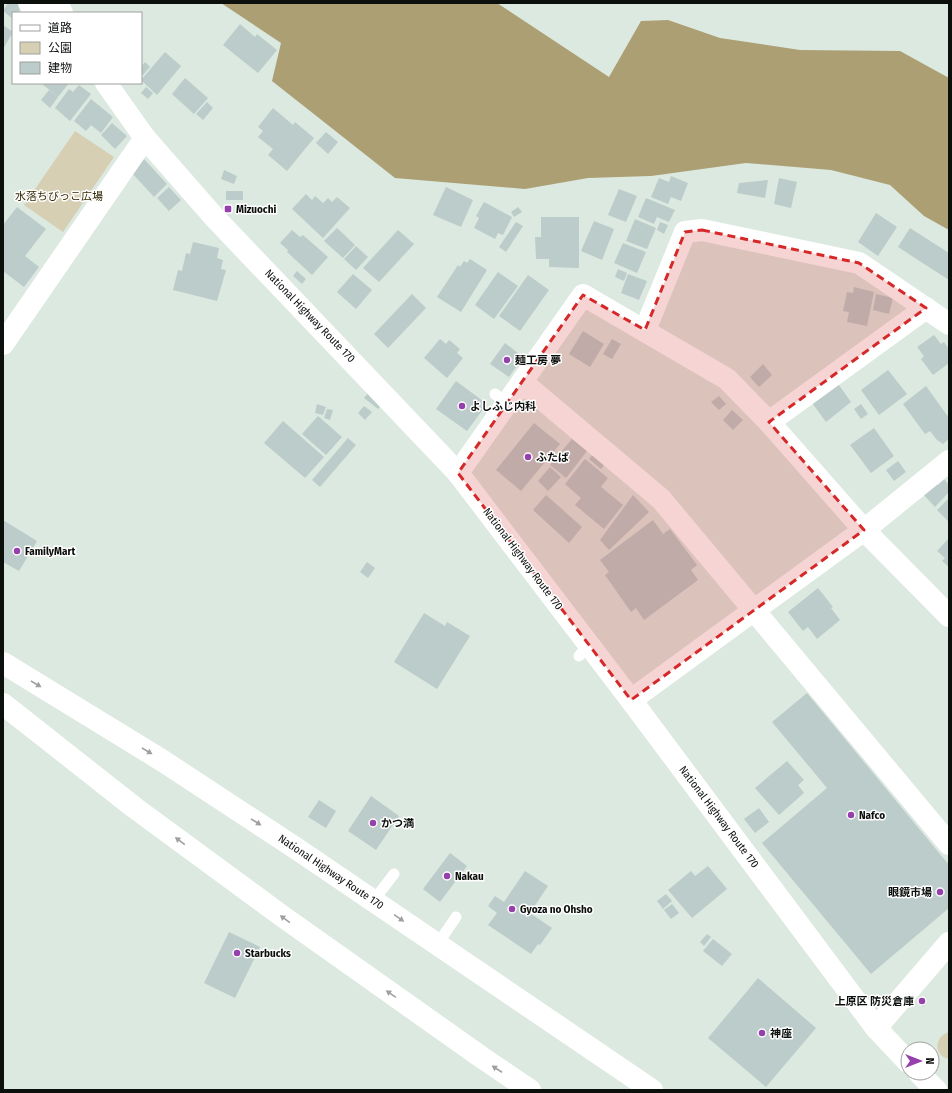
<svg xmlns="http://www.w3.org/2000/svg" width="952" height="1093" font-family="'Fira Sans Condensed','Noto Sans JP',sans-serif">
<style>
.green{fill:#d7cfb3}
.forest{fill:#ac9f74}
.building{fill:#bcccca}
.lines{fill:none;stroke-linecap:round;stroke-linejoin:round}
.service{stroke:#fff;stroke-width:11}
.minor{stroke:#fff;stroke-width:22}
.trunk{stroke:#fff;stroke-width:22}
.oneway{fill:#9e9f9e}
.marked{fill:#d62828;fill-opacity:0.2;stroke:#d62828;stroke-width:3;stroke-dasharray:8 5;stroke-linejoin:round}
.poi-dot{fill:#9640ad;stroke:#fff;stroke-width:1.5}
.labels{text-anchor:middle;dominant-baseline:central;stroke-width:3;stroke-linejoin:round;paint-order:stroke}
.park-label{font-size:11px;fill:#332903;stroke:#fff}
.poi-label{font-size:11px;font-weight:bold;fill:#0c100d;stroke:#fff;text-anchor:start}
.street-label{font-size:11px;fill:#0c100d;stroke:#fff}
</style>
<rect width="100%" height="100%" fill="#dce9e0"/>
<!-- green -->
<g class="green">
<path d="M75,131L114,157L63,232L24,205Z"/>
<path d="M949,1032V1059C933,1056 934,1036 949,1032Z"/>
</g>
<!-- forest -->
<path class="forest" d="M221,3H497L609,77L641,21L668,20L720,38L800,50L900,51L949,78V230L924,216L890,185L831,170L746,163L651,176L588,178L525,189L395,178L272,81L281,43Z"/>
<!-- building -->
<g class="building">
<path d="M8,3H21L24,5L17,13H13V19L3,11Z"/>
<path d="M240,24L255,37L257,34L277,50L258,73L223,45Z"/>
<path d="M3,25L13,32L3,49Z"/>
<path d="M165,52L181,66L157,95L141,80Z"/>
<path d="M145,62L150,67L141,77V67Z"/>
<path d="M185,78L208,98L194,114L172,94Z"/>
<path d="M41,83H69L58,97Z"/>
<path d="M79,85L91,94L70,121L55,108L69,89L73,92Z"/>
<path d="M146,87L153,93L148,99L141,93Z"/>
<path d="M49,90L58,97L50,108L41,100Z"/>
<path d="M91,99L113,117L101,133L91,125L86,131L74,121Z"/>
<path d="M207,102L213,108L203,120L196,114Z"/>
<path d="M273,108L293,125L295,122L314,138L287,171L268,155L273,149L258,137L263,131L258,127Z"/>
<path d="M112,123L127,136L115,149L101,135Z"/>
<path d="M326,132L338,142L328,154L316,143Z"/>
<path d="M144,159L167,184L154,197L131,172Z"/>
<path d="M224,170L237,176L234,184L221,179Z"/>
<path d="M671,176L688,183L681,201L671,197L668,204L651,197L659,178L669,182Z"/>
<path d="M779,178L797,182L791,208L774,204Z"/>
<path d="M768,180L765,198L737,193L739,183Z"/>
<path d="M169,187L181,200L169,211L157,198Z"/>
<path d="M446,187L473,200L461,227L433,215Z"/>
<path d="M619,189L637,196L626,222L608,215Z"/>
<rect x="226" y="191" width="17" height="9"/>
<path d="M306,194L312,200L315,196L323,203L328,198L332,202L337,197L350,208L323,238L292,209Z"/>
<path d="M646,198L675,210L669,222L657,217L654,224L638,217Z"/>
<path d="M484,202L512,217L503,235L498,233L495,239L474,228L479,218L476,216Z"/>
<path d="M17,207L46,229L25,256L39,267L24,287L3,271V225Z"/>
<path d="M518,207L522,212L514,217L511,212Z"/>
<path d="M876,213L897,227L878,256L858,242Z"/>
<path d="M541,217H579V268L549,267V259H536L535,237H541Z"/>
<path d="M635,219L656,228L647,249L626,241Z"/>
<path d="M594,221L614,229L602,260L581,251Z"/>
<path d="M516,222L523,226L506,252L499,247Z"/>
<path d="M660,222L668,225L664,234L657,230Z"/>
<path d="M337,228L355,245L343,258L324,241Z"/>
<path d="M910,228L949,253V280L898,247Z"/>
<path d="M292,230L300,237L303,235L328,257L312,275L287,252L288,250L280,243Z"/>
<path d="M398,230L414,244L379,282L363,268Z"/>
<path d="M193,242L219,248L217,258L223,260L221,269L226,270L217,301L173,290L178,270L182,271L186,253L190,254Z"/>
<path d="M623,243L646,252L637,273L614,263Z"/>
<path d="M356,246L368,257L356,270L344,259Z"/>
<path d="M470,259L487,270L461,312L437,297L458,265L460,267L464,261L467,263Z"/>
<path d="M618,269L627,273L624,281L615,277Z"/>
<path d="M297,271L306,279L302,284L293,276Z"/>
<path d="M498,272L518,286L494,319L475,305Z"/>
<path d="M353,274L372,290L356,309L337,292Z"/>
<path d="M628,274L647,281L639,300L621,293Z"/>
<path d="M528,275L549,290L520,331L499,316Z"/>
<path d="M854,287L874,292L867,326L847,322L849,312L843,311L847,292L853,293Z"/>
<path d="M412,294L426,308L388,348L374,334Z"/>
<path d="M876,294L893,298L889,314L873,310Z"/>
<path d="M583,331L604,344L590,367L569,354Z"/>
<path d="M934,335L941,344L944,342L949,349V363L933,375L921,359L924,356L917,347Z"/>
<path d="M440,339L446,344L449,340L460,349L457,353L463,358L447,378L424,358Z"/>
<path d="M612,339L621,344L612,359L603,354Z"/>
<path d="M505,343L523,357L509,377L490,364Z"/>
<path d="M763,364L772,375L759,387L750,377Z"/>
<path d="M888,370L907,394L879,415L861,390Z"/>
<path d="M456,381L487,404L467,431L436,409Z"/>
<path d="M836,381L851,402L826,422L810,400Z"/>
<path d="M926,386L949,418V439L943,444L937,440L930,431L925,434L903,404Z"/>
<path d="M369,392L383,404L378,409L364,398Z"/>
<path d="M719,396L726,404L719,410L711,402Z"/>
<path d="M317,404L326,407L323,415L315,413Z"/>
<path d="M861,404L868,414L861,419L854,409Z"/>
<path d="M364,406L372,412L365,420L358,413Z"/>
<path d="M327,409L333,410L330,420L324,418Z"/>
<path d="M732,410L743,420L733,430L723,420Z"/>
<path d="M318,416L342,437L326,455L302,434Z"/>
<path d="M283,421L324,457L305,478L264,443Z"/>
<path d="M534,423L560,444L521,491L496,470Z"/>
<path d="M874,428L894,456L871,473L850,445Z"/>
<path d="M348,438L356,445L320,487L312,480Z"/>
<path d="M572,439L587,451L566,478L550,465Z"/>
<path d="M593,454L605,464L601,469L589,459Z"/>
<path d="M585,459L608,478L601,487L623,505L604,529L575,505L581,498L565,484Z"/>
<path d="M898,461L906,472L894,481L886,470Z"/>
<path d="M550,467L561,477L548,491L538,481Z"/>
<path d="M944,479L949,485V492L935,507L922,493L934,481L938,485Z"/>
<path d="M546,495L582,527L569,543L533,510Z"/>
<path d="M633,495L649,512L609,550L600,540Z"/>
<path d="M949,498V522L937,510Z"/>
<path d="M3,520L37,541L19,571L3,562Z"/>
<path d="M653,520L663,534L670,529L697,565L691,570L698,580L644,620L636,608L631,612L605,575L609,572L600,560Z"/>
<path d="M949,538V567L942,561L945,558L937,551Z"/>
<path d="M367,562L375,568L368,578L360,572Z"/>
<path d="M818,588L833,607L831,608L840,620L817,639L808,627L803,631L788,612Z"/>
<path d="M424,613L445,626L447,622L470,636L437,689L394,662Z"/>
<path d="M807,693L949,865V908L871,974L762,843L827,788L772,722Z"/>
<path d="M787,761L804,780L798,785L804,793L779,815L755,788Z"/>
<path d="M371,796L399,816L376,850L348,831Z"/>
<path d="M319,800L336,811L326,828L308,817Z"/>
<path d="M759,808L769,822L755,833L744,819Z"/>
<path d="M450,853L467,866L440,902L423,889Z"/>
<path d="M708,866L727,889L692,918L668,890L691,871L695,876Z"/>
<path d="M525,871L548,886L530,913L552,928L540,945L538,944L531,954L488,925L497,913L488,906L495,896L504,902Z"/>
<path d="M666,894L672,901L663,909L657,901Z"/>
<path d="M672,904L679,913L671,919L664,910Z"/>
<path d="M229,932L260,947L235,998L204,983Z"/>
<path d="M707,934L711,937L704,946L700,942Z"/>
<path d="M713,939L732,954L722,966L703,951Z"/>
<path d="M758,978L816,1028L766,1087L708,1038Z"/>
<path d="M921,996L927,1002L923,1007L917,1000Z"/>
</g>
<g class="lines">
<!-- service -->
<g class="service">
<path d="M495,394L507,403"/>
<path d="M579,656L589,644"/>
<path d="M374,900L394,874"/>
<path d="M437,945L456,917"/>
</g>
<!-- minor -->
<g class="minor">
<path d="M29,3L40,13"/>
<path d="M645,330L685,232L702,230L859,263L949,324"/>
<path d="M3,344L145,138"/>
<path d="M522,382L661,499L949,844"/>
<path d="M769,422L926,308"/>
<path d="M458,473L583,295L727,379L769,422L864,530L949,616"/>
<path d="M631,700L864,530L949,461"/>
<path d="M876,1028L949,943"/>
</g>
<!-- trunk -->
<g class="trunk">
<path d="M57,3L62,13"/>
<path d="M106,83L145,138L215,218L458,473L631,700L876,1028L908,1062"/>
<path d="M3,663L163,761L297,849L652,1090"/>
<path d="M3,704L135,808L282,916L484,1059L530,1090"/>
<path d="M919,1073L936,1090"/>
</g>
</g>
<!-- one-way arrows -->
<defs><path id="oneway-solid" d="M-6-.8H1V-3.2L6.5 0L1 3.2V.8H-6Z"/></defs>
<g class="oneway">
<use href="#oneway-solid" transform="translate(36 684) rotate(31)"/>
<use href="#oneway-solid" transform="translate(147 751) rotate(31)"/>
<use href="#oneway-solid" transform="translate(256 822) rotate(32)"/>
<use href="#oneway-solid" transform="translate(180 841) rotate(-143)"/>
<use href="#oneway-solid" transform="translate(399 918) rotate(35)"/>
<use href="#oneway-solid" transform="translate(285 919) rotate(-144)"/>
<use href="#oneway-solid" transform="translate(391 994) rotate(-145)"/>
<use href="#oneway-solid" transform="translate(497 1069) rotate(-147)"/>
</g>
<!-- marked area -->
<path class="marked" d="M702,230L859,263L926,308L769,422L864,530L631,700L458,473L583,295L645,330L685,232Z"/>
<!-- markers -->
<g class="poi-dot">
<rect x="224" y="205" width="8" height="8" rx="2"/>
<circle cx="507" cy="360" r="4"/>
<circle cx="462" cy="406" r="4"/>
<circle cx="528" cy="457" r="4"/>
<circle cx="17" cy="551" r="4"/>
<circle cx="851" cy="815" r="4"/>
<circle cx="373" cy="823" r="4"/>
<circle cx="447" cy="876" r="4"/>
<circle cx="940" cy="892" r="4"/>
<circle cx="512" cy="909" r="4"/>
<circle cx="237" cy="953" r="4"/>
<circle cx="922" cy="1001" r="4"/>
<circle cx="762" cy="1033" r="4"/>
</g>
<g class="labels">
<!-- park labels -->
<g class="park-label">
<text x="59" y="196">水落ちびっこ広場</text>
</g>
<!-- poi labels -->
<g class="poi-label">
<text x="236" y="209">Mizuochi</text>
<text x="515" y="360">麺工房 夢</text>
<text x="470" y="406">よしふじ内科</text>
<text x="536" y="457">ふたば</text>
<text x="25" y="551">FamilyMart</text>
<text x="859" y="815">Nafco</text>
<text x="381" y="823">かつ満</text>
<text x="455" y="876">Nakau</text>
<text x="932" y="892" text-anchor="end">眼鏡市場</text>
<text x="520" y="909">Gyoza no Ohsho</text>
<text x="245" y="953">Starbucks</text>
<text x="914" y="1001" text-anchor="end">上原区 防災倉庫</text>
<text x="770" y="1033">神座</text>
</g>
<!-- street labels -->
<g class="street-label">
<text transform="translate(310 316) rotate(46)">National Highway Route 170</text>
<text transform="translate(523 559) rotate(53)">National Highway Route 170</text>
<text transform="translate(719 817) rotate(53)">National Highway Route 170</text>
<text transform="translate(331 872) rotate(34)">National Highway Route 170</text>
</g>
</g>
<!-- border -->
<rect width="952" height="1093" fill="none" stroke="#0c100d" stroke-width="8"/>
<!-- legend -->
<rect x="12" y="12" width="130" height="72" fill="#ffffff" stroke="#9e9f9e"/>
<rect x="20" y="25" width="20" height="6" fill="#ffffff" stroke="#9e9f9e"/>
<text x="48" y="32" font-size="12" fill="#0c100d">道路</text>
<rect x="20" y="42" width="20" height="12" fill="#d7cfb3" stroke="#9e9f9e"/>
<text x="48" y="52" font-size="12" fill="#0c100d">公園</text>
<rect x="20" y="62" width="20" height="12" fill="#bcccca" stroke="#9e9f9e"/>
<text x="48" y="72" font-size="12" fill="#0c100d">建物</text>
<!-- north arrow -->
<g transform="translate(920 1061) rotate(90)"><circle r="19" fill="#ffffff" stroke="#9e9f9e"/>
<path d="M0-3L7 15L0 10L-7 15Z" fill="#9640ad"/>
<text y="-6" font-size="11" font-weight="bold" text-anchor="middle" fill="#0c100d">N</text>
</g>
</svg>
